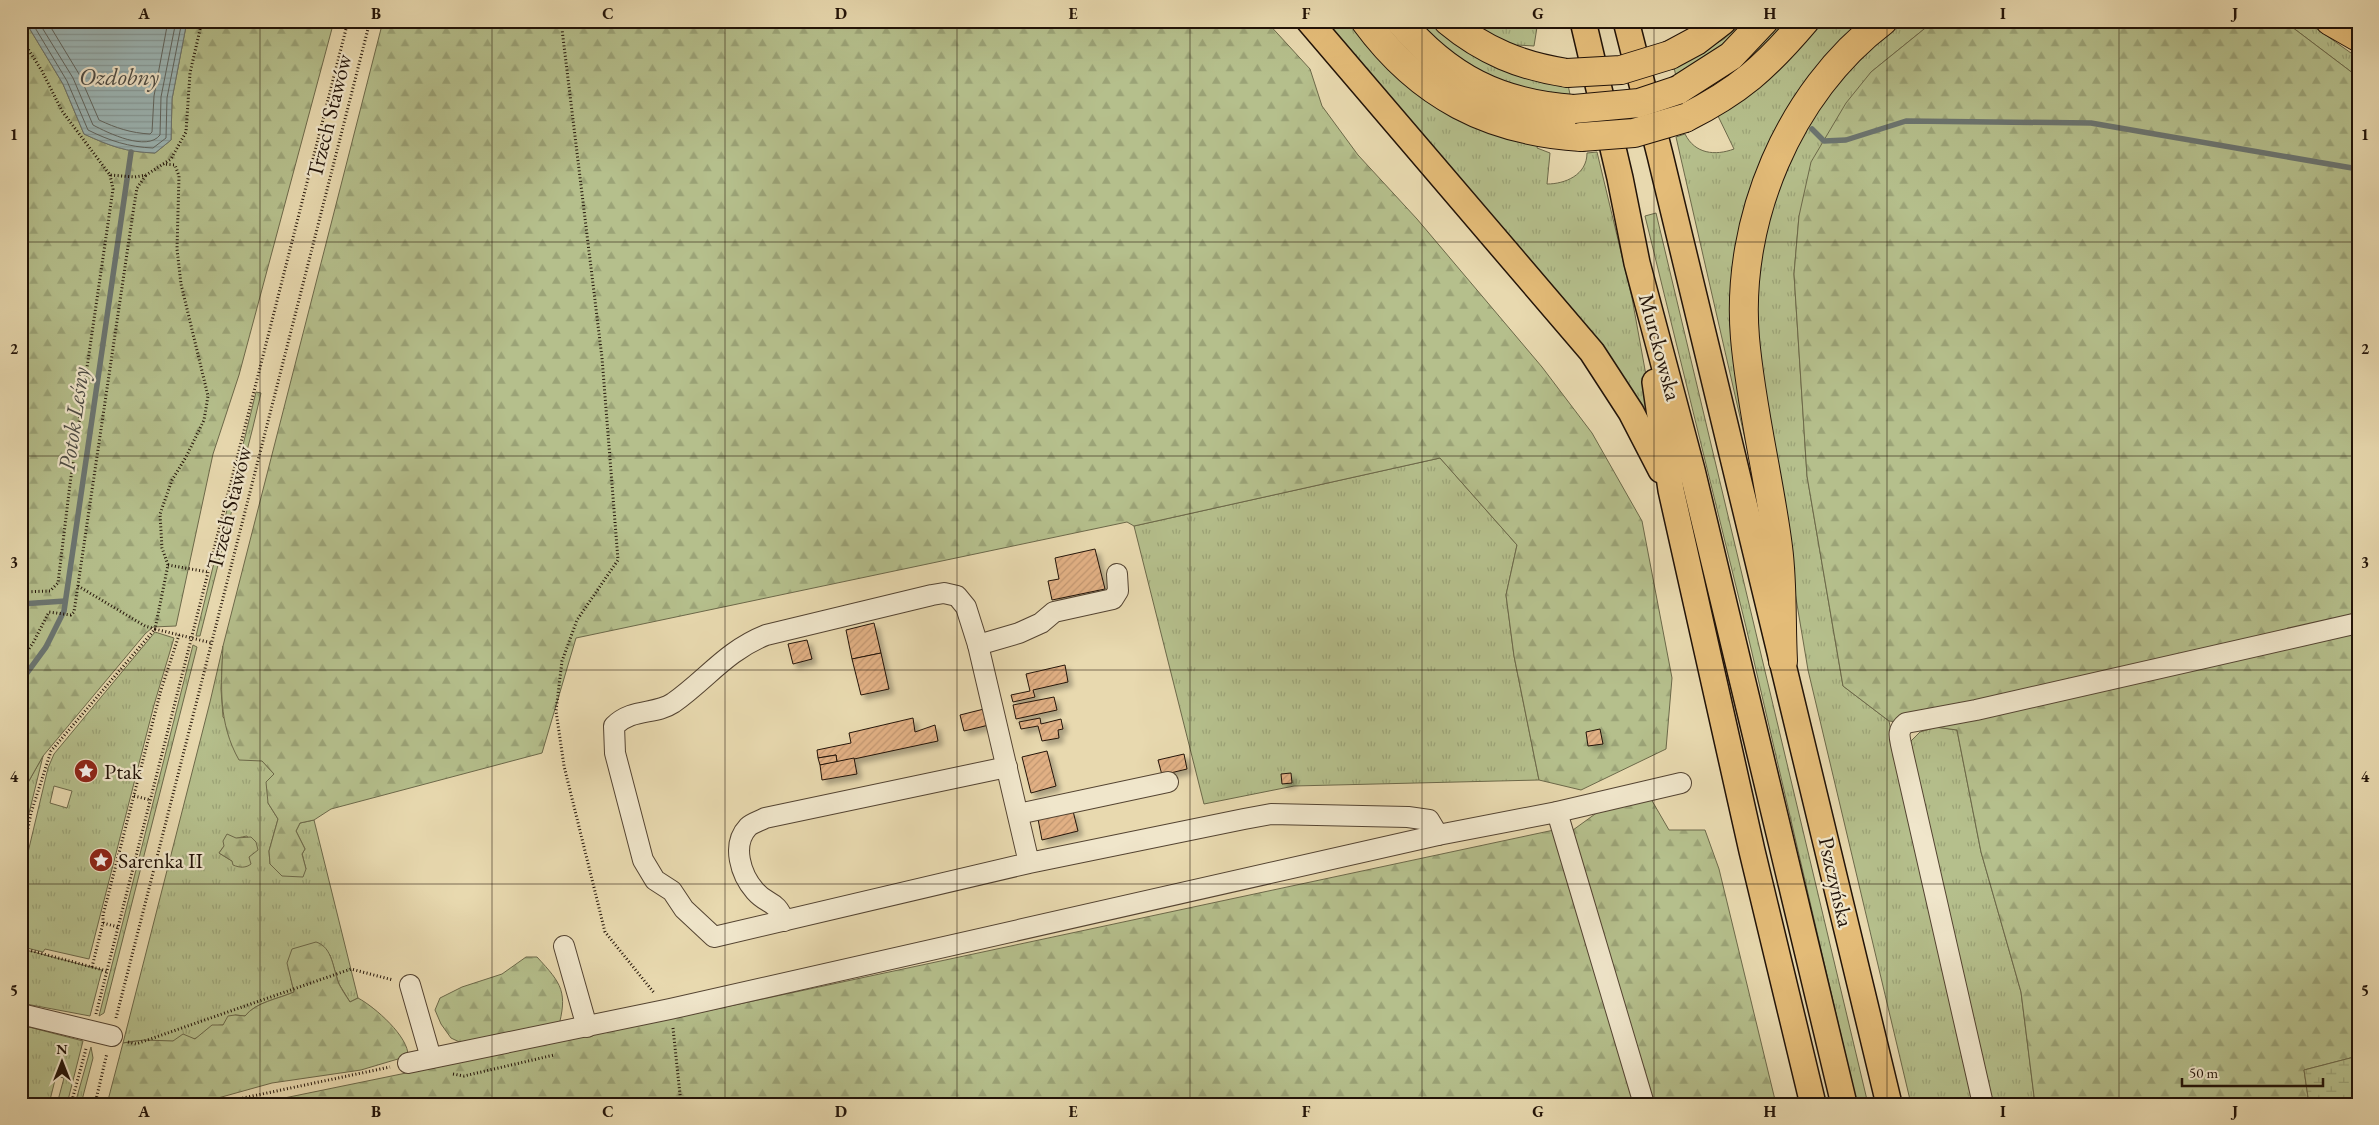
<svg xmlns="http://www.w3.org/2000/svg" width="2379" height="1125" font-family="'EB Garamond',serif">
<style>
.grass{fill:url(#grass-tufts);stroke:#6c694a;fill-rule:evenodd}
.forest{fill:url(#forest-firs);stroke:#6c694a}
.wetland{fill:url(#wetland-marsh);stroke:#6c694a}
.water{fill:url(#water-rules);stroke:#6b7571}
.lines{fill:none;stroke-linecap:round;stroke-linejoin:round}
.shore{stroke:#5f6560;stroke-width:1}
.stream{stroke:#6b7571;stroke-width:5.5}
.building{fill:url(#building-hatch);stroke:#221308;filter:url(#shadow)}
.minor-casing{stroke:#544432;stroke-width:22}
.major-casing{stroke:#221308;stroke-width:28}
.highway-casing{stroke:#221308;stroke-width:30}
.path{stroke:#221308;stroke-width:3;stroke-dasharray:1 2.5;stroke-linecap:butt}
.minor{stroke:#f0e6cb;stroke-width:20}
.major{stroke:#e4bc78;stroke-width:25}
.highway{stroke:#e4bc78;stroke-width:28}
.highway-bridge-casing{stroke:#221308;stroke-width:30;stroke-linecap:butt}
.highway-bridge{stroke:#e4bc78;stroke-width:28}
.grid{fill:none;stroke:#221308;stroke-width:1;stroke-opacity:0.55}
.labels{text-anchor:middle;dominant-baseline:central;stroke-width:4.5;stroke-linejoin:round;paint-order:stroke}
.street-label{font-size:22px;fill:#221308;stroke:#f0e6cb}
.poi-label{font-size:22px;fill:#221308;stroke:#f0e6cb;text-anchor:start}
.water-label{font-size:24px;font-style:italic;fill:#4d4c45;stroke:#f0e6cb}
.neatline{fill:none;stroke:#221308;stroke-width:2}
.grid-label{font-size:16px;text-anchor:middle;font-weight:bold;fill:#221308}
</style>
<defs>
<pattern id="grass-tufts" width="24" height="20" patternUnits="userSpaceOnUse" patternTransform="scale(1.25)"><rect width="24" height="20" fill="#b5bf8c"/><path d="M3 7l-1-3M5 7V3M7 7l1-3M15 17l-1-3M17 17v-4M19 17l1-3" fill="none" stroke="#9ba377"/></pattern>
<pattern id="forest-firs" width="22" height="20" patternUnits="userSpaceOnUse" patternTransform="scale(1.25)"><rect width="22" height="20" fill="#b5bf8c"/><path d="M5 1l3.5 6h-7zM16 11l3.5 6h-7z" fill="#9ba377"/></pattern>
<pattern id="wetland-marsh" width="20" height="14" patternUnits="userSpaceOnUse" patternTransform="scale(1.25)"><rect width="20" height="14" fill="#b5bf8c"/><path d="M1 5h8M5 5V1M11 12h8M15 12V8" fill="none" stroke="#9ba377"/></pattern>
<pattern id="water-rules" width="6" height="5" patternUnits="userSpaceOnUse" patternTransform="scale(1.25)"><rect width="6" height="5" fill="#9cb7b7"/><path d="M0 2.5h6" fill="none" stroke="#869c9c"/></pattern>
<pattern id="building-hatch" width="6" height="6" patternUnits="userSpaceOnUse" patternTransform="scale(1.25)"><rect width="6" height="6" fill="#e1b084"/><path d="M-1 1l2-2M0 6l6-6M5 7l2-2" fill="none" stroke="#c19670"/></pattern>
<filter id="shadow"><feDropShadow dx="4.5" dy="4.5" stdDeviation="2.5" flood-color="#0004"/></filter>
</defs>
<rect width="100%" height="100%" fill="#e8d9af"/>
<filter id="stains"><feTurbulence type="fractalNoise" baseFrequency=".004" numOctaves="4"/><feColorMatrix values="0 0 0 0 .2 0 0 0 0 .09 0 0 0 0 .02 0 0 0 .5 -.17"/></filter>
<radialGradient id="worn" r=".72"><stop offset=".6" stop-color="#630" stop-opacity="0"/><stop offset="1" stop-color="#630" stop-opacity=".3"/></radialGradient>
<!-- grass -->
<g class="grass">
<path d="M1324,21H1353L1538,144L1537,148L1550,153L1547,184C1565,184 1587,175 1587,153L1597,152L1632,298L1657,436Z"/>
<path d="M1414,21H1429C1467,60 1515,78 1568,85L1571,99L1520,90L1467,66Z"/>
<path d="M1468,21H1538L1534,46L1517,45L1516,48L1499,40Z"/>
<path d="M1744,21H1751L1727,45L1676,77L1674,67L1724,39Z"/>
<path d="M1778,21H1791L1752,63L1683,108L1681,97L1755,46Z"/>
<path d="M1816,21H1868L1766,156L1748,452L1676,137L1685,134C1695,154 1715,156 1734,149L1718,116Z"/>
<path d="M1898,21H1934L1871,72L1799,216L1794,274L1807,476L1843,686L1889,721L1908,816L1974,1104H1911L1808,670L1765,413L1755,322L1764,222L1813,109Z"/>
<path d="M2284,21H2306L2358,58V77Z"/>
<path d="M1656,213L1868,1104H1857L1746,627L1645,216Z"/>
<path d="M256,392L261,393L253,427L200,636H196Z"/>
<path d="M1440,458L1517,545L1506,595L1514,656L1539,780L1294,786L1204,804L1134,526Z"/>
<path d="M155,632L174,638L154,705L89,959L45,949L43,952L23,947L26,911L25,865L48,768L54,754ZM54,786L72,791L67,808L50,803Z"/>
<path d="M193,645L197,647L104,1013L99,1016Z"/>
<path d="M223,646L221,689L223,717L274,774L268,803L278,819L269,851L270,864L276,869H306L302,854L305,849L296,831L300,823L314,820L358,998L350,1002L339,984L330,955L291,979L294,992C278,999 256,1002 245,1016L235,1015L223,1025C202,1026 206,1036 193,1039C169,1045 147,1037 123,1043L210,702ZM247,836L254,852L248,857L232,861L219,853C226,842 234,838 247,836Z"/>
<path d="M1937,727L1957,730L1981,852L2021,992L2035,1104H1992L1910,747L1911,741L1920,732Z"/>
<path d="M43,756L21,846V795Z"/>
<path d="M22,949L102,970L90,1016L26,1004L21,990Z"/>
<path d="M21,1025L83,1041L67,1104H57L64,1078L56,1076L49,1104H21Z"/>
<path d="M91,1047L93,1058L81,1104H75Z"/>
</g>
<!-- forest -->
<g class="forest">
<path d="M21,21H25L63,84L84,134C110,146 126,152 155,153L171,140L172,99L187,21H334L239,375L213,454L176,626L153,627L145,634L43,756L21,795Z"/>
<path d="M383,21H1266L1310,69L1322,106L1358,155L1417,219L1542,367L1592,433L1642,521L1672,678L1666,749L1581,790L1539,780L1514,656L1506,595L1517,545L1440,458L1134,526L1127,522L576,638L542,753L331,809L314,820L300,823L296,831L305,849L302,854L306,869L303,877L282,876L270,864L269,851L278,819L268,803L266,782L274,774L262,761L239,760C218,723 221,686 223,646Z"/>
<path d="M1934,21H2284L2358,77V1056L2304,1070L2309,1104H2035L2021,992L1981,852L1957,730L1889,721L1843,686L1807,476L1794,274L1799,216L1811,162L1846,103L1871,72Z"/>
<path d="M1651,799L1669,830H1705L1719,869L1776,1104H255L655,1022L1554,830L1584,876L1573,830L1602,809Z"/>
<path d="M227,834L236,838L251,837L256,842L258,850L249,857L251,864C246,868 240,868 233,865L232,861L219,853L224,846L223,841Z"/>
<path d="M316,942C333,947 333,970 339,984C342,990 346,996 350,1002L358,998C375,1007 409,1037 408,1056L361,1070L272,1083L218,1098L169,1104H107L123,1043L144,1040L173,1041L183,1034L195,1039L212,1025H223L228,1016L235,1015L245,1016C256,1002 278,999 294,992L287,963L292,949Z"/>
<path d="M526,957H537C562,984 568,992 558,1029L470,1047L451,1038L441,1024L435,1010L440,998L462,987L502,974Z"/>
</g>
<!-- wetland -->
<path class="wetland" d="M2358,1056V1104H2309L2304,1070Z"/>
<!-- water -->
<path class="water" d="M25,21H187L172,99L171,140L155,153C126,152 110,146 84,134L63,84Z"/>
<g class="lines">
<!-- shore -->
<g class="shore">
<path d="M31,21L67,81L88,130C110,141 129,147 153,148L166,138L167,98L182,21"/>
<path d="M38,21L73,78L93,125C108,133 147,152 160,135L161,97L176,21"/>
<path d="M47,21L79,74L99,120C116,128 131,133 150,134L152,132L154,96L168,21"/>
</g>
<!-- stream -->
<g class="stream">
<path d="M1812,129L1824,141L1846,140L1906,121L2091,123L2358,169"/>
<path d="M21,604L65,601"/>
<path d="M21,681L46,647L64,611L131,152"/>
</g>
</g>
<!-- building -->
<g class="building">
<path d="M1095,549L1105,589L1052,600L1048,581L1059,579L1055,558Z"/>
<path d="M874,623L881,653L852,659L846,630Z"/>
<path d="M807,640L812,659L793,664L788,644Z"/>
<path d="M881,653L889,689L861,695L852,659Z"/>
<path d="M1065,665L1068,682L1033,690L1035,697L1013,702L1011,695L1030,691L1026,674Z"/>
<path d="M1054,697L1057,710L1016,719L1013,705Z"/>
<path d="M984,709L989,725L964,731L960,715Z"/>
<path d="M913,718L915,732L935,725L938,741L854,759L837,762L836,755L818,758L817,750L851,743L849,733Z"/>
<path d="M1040,718L1041,724L1061,719L1063,729L1058,730L1059,738L1042,741L1038,726L1021,729L1019,722Z"/>
<path d="M1600,729L1603,744L1588,746L1586,732Z"/>
<path d="M1047,751L1056,786L1031,793L1022,757Z"/>
<path d="M1184,754L1187,769L1162,775L1158,760Z"/>
<path d="M836,755L837,762L820,765L818,758Z"/>
<path d="M854,758L857,774L822,780L820,765Z"/>
<path d="M1291,773L1292,783L1282,784L1281,774Z"/>
<path d="M1073,811L1078,831L1042,840L1038,819Z"/>
</g>
<g class="lines">
<!-- minor casing -->
<g class="minor-casing">
<g id="minor">
<path d="M978,645L1019,633L1041,623L1054,612L1113,599L1118,591L1117,574"/>
<path d="M1557,812L1644,1104"/>
<path d="M1018,814L1168,782"/>
<path d="M1029,863L978,645L966,607L957,596L944,593L932,595L766,635C726,651 707,679 673,703C655,715 632,708 614,726L615,753L643,860L655,880L672,891L684,909L714,937L1029,863L1244,819L1271,814L1408,817L1429,820L1438,835"/>
<path d="M784,921C776,899 768,906 755,891C741,875 731,845 748,827C752,823 760,821 765,818L1007,767"/>
<path d="M564,946L587,1027"/>
<path d="M410,985L431,1058"/>
<path d="M21,1014L112,1036"/>
<path d="M408,1063L670,1009L1438,835L1557,812L1681,783"/>
<path d="M1983,1104L1902,749C1900,738 1896,731 1906,723L1976,710L2358,623"/>
</g>
</g>
<!-- major casing -->
<g class="major-casing">
<g id="major">
<path d="M1309,21L1592,352L1631,412L1661,470"/>
<path d="M1583,21L1620,178L1637,263L1692,470L1844,1104"/>
<path d="M1626,21L1660,155L1889,1104"/>
<path d="M1655,382L1671,490L1752,851L1813,1104"/>
</g>
</g>
<!-- highway casing -->
<g class="highway-casing">
<g id="highway">
<path d="M1365,21C1420,96 1489,131 1581,137"/>
<path d="M1400,21C1448,78 1500,104 1574,109"/>
<path d="M1448,21C1484,51 1521,66 1567,73"/>
<path d="M2330,21L2358,37"/>
<path d="M1670,55L1696,41L1722,21"/>
<path d="M1678,90L1731,56L1764,21"/>
<path d="M1685,118C1739,91 1766,67 1805,21"/>
<path d="M1783,661C1781,623 1783,584 1778,547C1769,477 1751,408 1745,338C1735,221 1789,92 1883,21"/>
</g>
</g>
<!-- path -->
<g class="path">
<path d="M561,21L602,358L618,560L577,620L562,661L556,711L564,766L605,932L655,994"/>
<path d="M21,38L42,71L62,111L110,175L135,177L146,175L171,159L186,132L190,73L202,21"/>
<path d="M168,565L208,572"/>
<path d="M78,586L145,626L155,629L168,565L162,548L160,514L172,480L186,457L204,420L208,396L181,284L177,249L179,176L175,165L163,164"/>
<path d="M21,592L50,591L58,583L70,484L113,189L110,175"/>
<path d="M21,660L33,643L49,612L71,615L74,612L134,206L137,188L146,175"/>
<path d="M134,796L151,800"/>
<path d="M21,863L31,813L51,751L155,629L212,643"/>
<path d="M21,902V911"/>
<path d="M103,923V915L161,690L179,635"/>
<path d="M21,948L107,971"/>
<path d="M92,967L103,923L118,927"/>
<path d="M96,1014L348,21"/>
<path d="M116,1018L370,21"/>
<path d="M673,1028L681,1104"/>
<path d="M128,1042L136,1044L351,969L393,980"/>
<path d="M453,1074L464,1076L554,1055"/>
<path d="M71,1104L86,1049"/>
<path d="M95,1104L107,1053"/>
<path d="M215,1104L390,1067"/>
</g>
<!-- minor -->
<use href="#minor" class="minor"/>
<!-- major -->
<use href="#major" class="major"/>
<!-- highway -->
<use href="#highway" class="highway"/>
<!-- highway-bridge casing -->
<g class="highway-bridge-casing">
<g id="highway-bridge">
<path d="M1567,73L1621,70L1670,55"/>
<path d="M1574,109L1639,103L1678,90"/>
<path d="M1581,137L1634,133L1685,118"/>
</g>
</g>
<!-- highway-bridge -->
<use href="#highway-bridge" class="highway-bridge"/>
</g>
<!-- grid -->
<path class="grid" d="M260,21V1104M492,21V1104M725,21V1104M957,21V1104M1190,21V1104M1422,21V1104M1654,21V1104M1887,21V1104M2119,21V1104M21,242H2358M21,456H2358M21,670H2358M21,884H2358"/>
<!-- icons -->
<defs>
<g id="sight-disc" transform="scale(1.25)"><circle r="9.5" fill="#8f2418" stroke="#f0e6cb"/><path d="M0-6L1.8-2.2L6-1.7L2.9 1.2L3.7 5.4L0 3.3L-3.7 5.4L-2.9 1.2L-6-1.7L-1.8-2.2Z" fill="#fff"/></g>
</defs>
<g fill-rule="evenodd">
<use href="#sight-disc" x="86" y="771"/>
<use href="#sight-disc" x="101" y="860"/>
</g>
<g class="labels">
<!-- street labels -->
<g class="street-label">
<text transform="translate(329 116) rotate(-76)">Trzech Stawów</text>
<text transform="translate(1660 347) rotate(75)">Murckowska</text>
<text transform="translate(229 508) rotate(-76)">Trzech Stawów</text>
<text transform="translate(1836 882) rotate(77)">Pszczyńska</text>
</g>
<!-- poi labels -->
<g class="poi-label">
<text x="104" y="771">Ptak</text>
<text x="118" y="860">Sarenka II</text>
</g>
<!-- water labels -->
<g class="water-label">
<text x="119" y="76">Ozdobny</text>
<text transform="translate(73 419) rotate(-82)">Potok Leśny</text>
</g>
</g>
<!-- margin -->
<rect width="2379" height="1125" fill="none" stroke="#e8d9af" stroke-width="55"/>
<!-- north arrow -->
<g transform="translate(62 1062)" stroke="#f0e6cb" stroke-width="4" paint-order="stroke">
<path d="M0-4L9 19L0 12L-9 19Z" fill="#221308"/>
<text y="-8" font-size="14" font-weight="bold" text-anchor="middle" fill="#221308">N</text>
</g>
<!-- scale -->
<path d="M2182 1078v8h141v-8" fill="none" stroke="#221308" stroke-width="2.5"/>
<text x="2189" y="1078" font-size="15" fill="#221308" stroke="#f0e6cb" stroke-width="4" paint-order="stroke">50 m</text>
<rect x="28" y="28" width="2324" height="1070" class="neatline"/>
<g class="grid-label">
<text x="144" y="19">A</text>
<text x="376" y="19">B</text>
<text x="608" y="19">C</text>
<text x="841" y="19">D</text>
<text x="1073" y="19">E</text>
<text x="1306" y="19">F</text>
<text x="1538" y="19">G</text>
<text x="1770" y="19">H</text>
<text x="2003" y="19">I</text>
<text x="2235" y="19">J</text>
<text x="14" y="140">1</text>
<text x="2365" y="140">1</text>
<text x="14" y="354">2</text>
<text x="2365" y="354">2</text>
<text x="14" y="568">3</text>
<text x="2365" y="568">3</text>
<text x="14" y="782">4</text>
<text x="2365" y="782">4</text>
<text x="14" y="996">5</text>
<text x="2365" y="996">5</text>
<text x="144" y="1117">A</text>
<text x="376" y="1117">B</text>
<text x="608" y="1117">C</text>
<text x="841" y="1117">D</text>
<text x="1073" y="1117">E</text>
<text x="1306" y="1117">F</text>
<text x="1538" y="1117">G</text>
<text x="1770" y="1117">H</text>
<text x="2003" y="1117">I</text>
<text x="2235" y="1117">J</text>
</g>
<rect width="100%" height="100%" filter="url(#stains)"/>
<rect width="100%" height="100%" fill="url(#worn)"/>
</svg>
